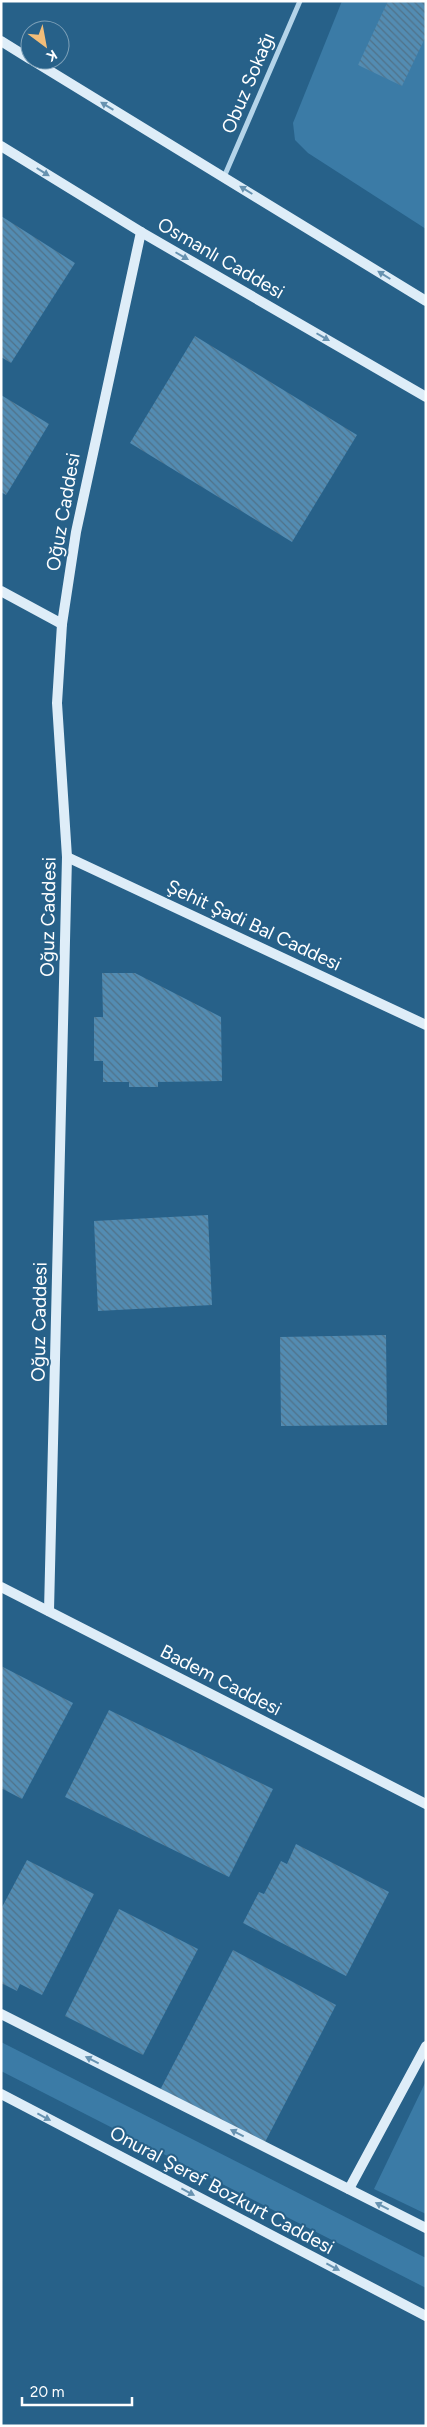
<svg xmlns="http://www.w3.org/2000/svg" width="427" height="2427" font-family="Figtree,sans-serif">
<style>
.green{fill:#3b7ba6}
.building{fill:url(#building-back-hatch)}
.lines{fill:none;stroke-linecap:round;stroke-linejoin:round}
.street{stroke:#b4d4e9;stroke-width:5}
.secondary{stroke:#deedf8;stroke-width:10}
.oneway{fill:#6792b0}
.labels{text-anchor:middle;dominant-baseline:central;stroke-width:4;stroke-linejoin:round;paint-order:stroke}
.street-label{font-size:19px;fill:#fff;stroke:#276189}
</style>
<defs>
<pattern id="building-back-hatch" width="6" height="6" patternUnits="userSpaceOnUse" patternTransform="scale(1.25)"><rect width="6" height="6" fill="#538cb2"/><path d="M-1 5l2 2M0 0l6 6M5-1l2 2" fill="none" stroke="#507289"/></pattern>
</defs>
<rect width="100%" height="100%" fill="#276189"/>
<!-- green -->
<g class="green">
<path d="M342,1H426V229L308,153L295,140L293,123Z"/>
<path d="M1,2042L426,2258V2288L1,2071Z"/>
<path d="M426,2081V2214L374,2189Z"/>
</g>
<!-- building -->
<g class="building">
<path d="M388,1H426V36L402,86L358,65Z"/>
<path d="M1,216L75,263L11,363L1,357Z"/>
<path d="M195,336L357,435L292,542L130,443Z"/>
<path d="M1,395L49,424L6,495L1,492Z"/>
<path d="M102,973H135L221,1017L222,1081L158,1082V1087H129V1082H103V1061H94V1017H103Z"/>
<path d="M208,1215L212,1305L98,1311L94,1221Z"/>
<path d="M386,1335L387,1425L281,1426L280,1337Z"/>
<path d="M1,1666L73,1703L22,1799L1,1788Z"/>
<path d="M109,1710L273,1789L229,1877L65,1797Z"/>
<path d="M296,1844L389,1892L346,1976L243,1923L259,1892L264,1894L281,1861L287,1864Z"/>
<path d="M27,1860L94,1894L42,1995L20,1984L17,1991L1,1983V1909Z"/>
<path d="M119,1909L198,1949L143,2055L65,2016Z"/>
<path d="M233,1950L336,2005L264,2144L160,2090Z"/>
</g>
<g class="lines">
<!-- street -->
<path class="street" d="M224,177L300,1"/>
<!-- secondary -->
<g class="secondary">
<path d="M1,41L30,59"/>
<path d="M32,60L426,301"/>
<path d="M1,146L141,232L426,397"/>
<path d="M1,591L62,624"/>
<path d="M67,857L426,1025"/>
<path d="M1,1587L426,1804"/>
<path d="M49,1611L67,857L57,703L62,624L76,532L141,232"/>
<path d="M1,2014L426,2228"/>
<path d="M1,2094L426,2316"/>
<path d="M349,2189L426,2046"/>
</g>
</g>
<!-- one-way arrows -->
<defs><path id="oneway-solid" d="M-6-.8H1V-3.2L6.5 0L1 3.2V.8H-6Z" transform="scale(1.25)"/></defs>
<g class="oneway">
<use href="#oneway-solid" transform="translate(107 106) rotate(-149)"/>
<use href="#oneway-solid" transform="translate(43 172) rotate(32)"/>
<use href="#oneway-solid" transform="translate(246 190) rotate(-148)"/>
<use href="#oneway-solid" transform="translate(182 256) rotate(30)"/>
<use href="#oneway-solid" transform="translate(384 275) rotate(-148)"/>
<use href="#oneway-solid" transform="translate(323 337) rotate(30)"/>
<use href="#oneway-solid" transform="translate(92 2060) rotate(-153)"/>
<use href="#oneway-solid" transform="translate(44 2117) rotate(28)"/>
<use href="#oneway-solid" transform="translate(237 2133) rotate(-153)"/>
<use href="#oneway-solid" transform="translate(188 2192) rotate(28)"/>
<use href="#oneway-solid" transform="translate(382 2206) rotate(-153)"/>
<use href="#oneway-solid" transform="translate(333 2267) rotate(28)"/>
</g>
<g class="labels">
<!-- street labels -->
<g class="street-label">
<text transform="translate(248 83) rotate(-67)">Obuz Sokağı</text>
<text transform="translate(221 258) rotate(30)">Osmanlı Caddesi</text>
<text transform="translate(63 512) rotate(-80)">Oğuz Caddesi</text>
<text transform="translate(48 917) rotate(-89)">Oğuz Caddesi</text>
<text transform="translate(254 925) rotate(25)">Şehit Şadi Bal Caddesi</text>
<text transform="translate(39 1322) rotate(-89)">Oğuz Caddesi</text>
<text transform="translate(221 1680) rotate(27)">Badem Caddesi</text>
<text transform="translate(222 2190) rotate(28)">Onural Şeref Bozkurt Caddesi</text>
</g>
</g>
<!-- border -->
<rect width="427" height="2427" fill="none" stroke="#ffffff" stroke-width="5"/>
<!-- north arrow -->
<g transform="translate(45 45) rotate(148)"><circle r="24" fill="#276189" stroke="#7da0b8"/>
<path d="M0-4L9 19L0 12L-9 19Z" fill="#f2bd79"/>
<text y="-8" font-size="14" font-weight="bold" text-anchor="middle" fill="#ffffff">K</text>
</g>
<!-- scale -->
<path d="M22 2397v8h110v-8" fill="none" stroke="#ffffff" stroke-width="2.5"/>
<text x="30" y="2397" font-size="15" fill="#ffffff" stroke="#276189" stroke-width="4" paint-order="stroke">20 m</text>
</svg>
